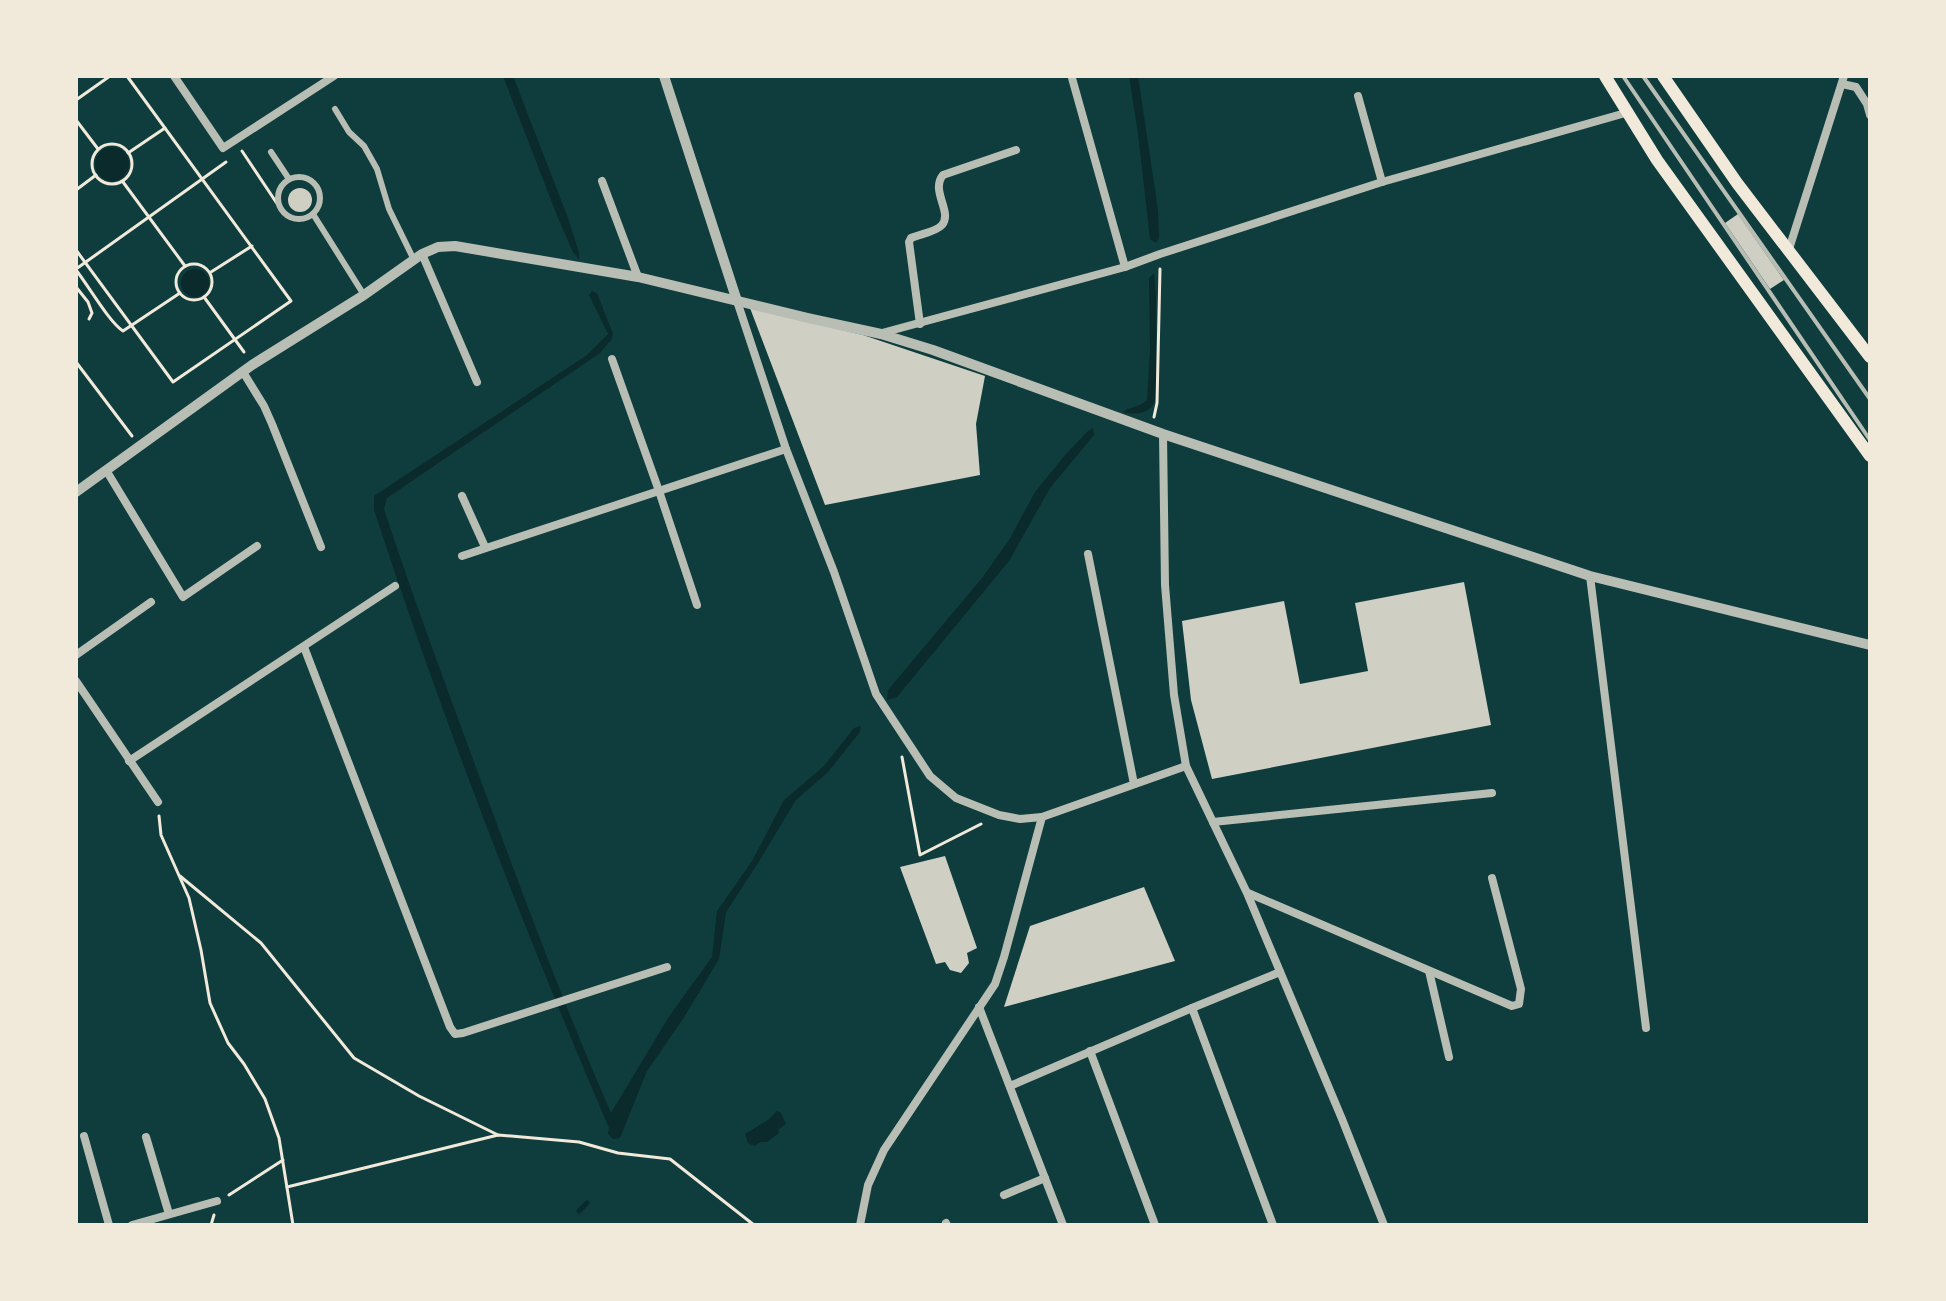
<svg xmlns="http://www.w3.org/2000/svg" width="1946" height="1301" font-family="'Nunito Sans',sans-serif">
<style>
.water{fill:#0a2a2b}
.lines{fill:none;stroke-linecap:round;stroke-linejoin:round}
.stream{stroke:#0a2a2b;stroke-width:5}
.building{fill:#cfcfc3}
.path{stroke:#f1e9da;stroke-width:3}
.service{stroke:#b8beb3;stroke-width:4}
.pedestrian{stroke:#b8beb3;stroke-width:6}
.minor{stroke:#b8beb3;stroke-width:8}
.tertiary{stroke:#b8beb3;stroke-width:10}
.primary{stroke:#f1e9da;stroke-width:12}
</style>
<rect width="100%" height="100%" fill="#0f3d3e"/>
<!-- water -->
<g class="water">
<path d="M503,76H513L568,218L579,253V260L573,252L558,218Z"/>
<path d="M1129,76H1138L1158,210L1159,238L1156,243L1150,239L1138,134Z"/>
<circle cx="112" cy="164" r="17"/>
<circle cx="195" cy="283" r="14"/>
<path d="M1154,273L1156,295V397C1153,413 1137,416 1123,412C1131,406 1138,408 1147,400L1150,350L1149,278Z"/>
<path d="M592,291L597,293L613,334L611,340L600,353L387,498L384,509C413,598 446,685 478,773C520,887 562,1001 611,1113L668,1018L712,957L717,911L752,861L784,800L824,766L854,728L861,726L860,732L828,772L796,800L758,863L726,912L719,959L683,1019L647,1071L620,1138L613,1139L608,1134L609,1128C522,925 443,720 374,510V496L587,355L608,334L589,295Z"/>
<path d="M1093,428L1094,435L1050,488L1009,561L897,697L887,700L888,690L982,578L1009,540L1035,492L1066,454L1088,431Z"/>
<path d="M777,1111L781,1113L786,1124L778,1130L779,1133L767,1142H761L754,1146L748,1143L745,1134L768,1120Z"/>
</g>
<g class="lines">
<!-- stream -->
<path class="stream" d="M579,1211L587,1203"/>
</g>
<!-- building -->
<g class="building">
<circle cx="300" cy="200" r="12"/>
<path d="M1738,214L1784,280L1770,289L1725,223Z"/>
<path d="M750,308L863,335L985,376L976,424L980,475L825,505Z"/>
<path d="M1464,582L1491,725L1212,779L1191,700L1182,621L1284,601L1300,684L1368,671L1355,603Z"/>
<path d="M945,856L977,948L967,953L969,963L961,973L950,970L945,962L936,964L900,867Z"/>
<path d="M1144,887L1175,961L1004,1007L1030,926Z"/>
</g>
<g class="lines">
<!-- path -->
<g class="path">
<path d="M76,100L110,76"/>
<path d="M76,120L98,149"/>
<circle cx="112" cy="164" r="20"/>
<path d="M242,151L282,211"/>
<path d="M128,153L165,128"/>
<path d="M123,182L185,266"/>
<path d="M76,190L96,175"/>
<path d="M76,250L173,382L291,301L127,76"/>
<circle cx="194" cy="282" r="18"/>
<path d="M76,269L226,162"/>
<path d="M76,270C88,285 109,322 123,331L180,293"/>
<path d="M211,272L252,246"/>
<path d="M76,287L88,302L92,313L89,319"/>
<path d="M204,297L244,352"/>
<path d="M76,362L132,436"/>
<path d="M1154,417L1157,403L1160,269"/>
<path d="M902,757L920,855L981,824"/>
<path d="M159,816L161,835L189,898L201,950L210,1003L228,1043L244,1064L265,1099L279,1138L293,1225"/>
<path d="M180,876L261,943L354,1058L419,1096L498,1135"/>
<path d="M287,1187L498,1135L579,1142L618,1153L670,1159L754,1225"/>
<path d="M229,1195L283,1160"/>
<path d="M211,1225L214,1215"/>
</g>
<!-- service -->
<g class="service">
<path d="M1623,76L1870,440"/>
<path d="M1643,76L1870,399"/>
</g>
<!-- pedestrian -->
<g class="pedestrian">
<path d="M335,109L349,132L364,146L377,169L389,209L414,260"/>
<path d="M271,152L289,179"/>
<circle cx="299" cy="198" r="21"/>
<path d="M313,214L364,295"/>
</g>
<!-- minor -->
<g class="minor">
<path d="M174,76L223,148L334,76"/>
<path d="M1072,78L1125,267"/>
<path d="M1842,84L1856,87L1867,104L1870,115"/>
<path d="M1358,96L1382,182"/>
<path d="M602,181L638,277"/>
<path d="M1789,249L1844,76"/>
<path d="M422,254L477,382"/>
<path d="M737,301L786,449L834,572L876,694L930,776L956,798L999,815L1020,819L1042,817L1186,766"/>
<path d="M920,324L909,242L911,238C920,234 936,232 942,225C953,212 930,191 943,175L1016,150"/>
<path d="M882,333L1125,267L1160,254L1382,182L1629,112"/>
<path d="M612,359L659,491L697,605"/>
<path d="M243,372L264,406L272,424L321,547"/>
<path d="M1163,434L1165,585L1174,695L1186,766L1247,893L1342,1119L1384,1225"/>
<path d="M106,470L183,597L257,546"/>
<path d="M462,496L485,547"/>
<path d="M1088,554L1134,784"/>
<path d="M462,556L786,449"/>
<path d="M1590,576L1646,1028"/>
<path d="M304,647L450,1027L455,1034L463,1033L667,967"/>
<path d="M76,655L151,602"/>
<path d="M76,681L158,802"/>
<path d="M129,761L395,586"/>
<path d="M1213,822L1492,793"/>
<path d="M1248,893L1512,1006L1519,1004L1521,989L1492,878"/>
<path d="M1429,971L1449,1057"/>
<path d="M979,1007L1063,1225"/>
<path d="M1192,1008L1273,1225"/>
<path d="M1090,1051L1155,1225"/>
<path d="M1010,1086L1192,1008L1280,972"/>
<path d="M84,1136L109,1225"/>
<path d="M146,1137L169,1214"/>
<path d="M1004,1195L1045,1178"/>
<path d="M946,1223L947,1225"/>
<path d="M132,1225L217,1201"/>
<path d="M860,1225L868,1185L884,1150L995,984L1004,957L1042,817"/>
</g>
<!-- tertiary -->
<g class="tertiary">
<path d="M664,76L737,301"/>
<path d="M76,492L252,365L364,295L422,254L438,247L455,246L638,277L808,318L881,334L933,350L1163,434L1590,576L1870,645"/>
</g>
<!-- primary -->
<g class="primary">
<path d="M1605,76L1657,160L1870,456"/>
<path d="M1663,76L1737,183L1870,357"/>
</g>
</g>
<!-- border -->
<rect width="1946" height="1301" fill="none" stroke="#f1e9da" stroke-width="156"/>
</svg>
